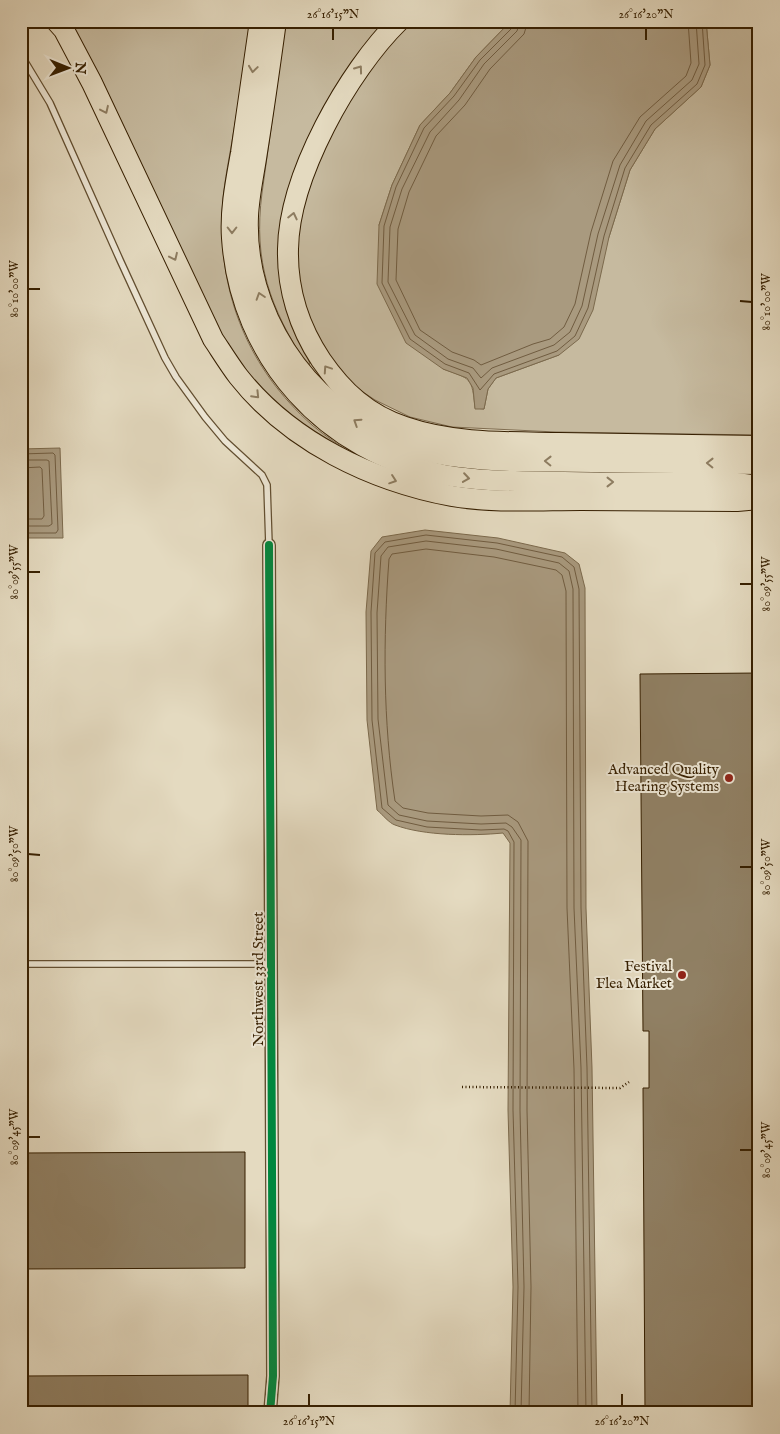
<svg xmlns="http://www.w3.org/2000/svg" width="780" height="1434" font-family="'IM FELL English',serif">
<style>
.green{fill:#c6ba9f;stroke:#7e6c50}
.water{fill:#a99a7f;stroke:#7b694c}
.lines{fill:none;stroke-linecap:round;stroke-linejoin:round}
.shore{stroke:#705c40;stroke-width:1}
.building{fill:#908064;stroke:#361f00}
.service-casing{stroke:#624e30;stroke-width:8}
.minor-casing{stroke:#624e30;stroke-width:14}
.motorway-casing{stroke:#361f00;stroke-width:22}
.path{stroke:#361f00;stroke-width:2.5;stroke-dasharray:1 2.5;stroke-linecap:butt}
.service{stroke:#ede7d6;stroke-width:5.5}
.minor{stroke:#ede7d6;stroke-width:11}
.motorway{stroke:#e4dac0;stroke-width:20}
.cycleway-casing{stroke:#ede7d6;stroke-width:11}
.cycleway{stroke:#00873e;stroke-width:8}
.oneway{stroke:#8d7c60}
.ticks{fill:none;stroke:#361f00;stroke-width:2}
.poi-dot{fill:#8f2418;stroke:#ede7d6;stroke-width:2}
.labels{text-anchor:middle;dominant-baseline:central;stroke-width:4;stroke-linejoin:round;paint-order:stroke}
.poi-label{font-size:15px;fill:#361f00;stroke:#ede7d6;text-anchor:end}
.street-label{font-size:15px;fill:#361f00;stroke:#ede7d6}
.neatline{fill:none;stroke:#361f00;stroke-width:2}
.ticks-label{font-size:12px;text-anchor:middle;fill:#361f00}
</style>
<rect width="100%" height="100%" fill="#e4dac0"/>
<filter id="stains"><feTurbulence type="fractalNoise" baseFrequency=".004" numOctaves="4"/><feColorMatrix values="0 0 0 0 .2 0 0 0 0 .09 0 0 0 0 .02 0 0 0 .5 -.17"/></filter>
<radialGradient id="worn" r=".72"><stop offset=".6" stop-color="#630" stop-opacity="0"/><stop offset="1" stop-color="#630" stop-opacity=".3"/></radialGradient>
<!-- green -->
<g class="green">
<path d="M65,21H252C245,61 239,101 232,141C228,165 223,188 222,212C219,296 249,369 312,425C325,436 340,446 355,455L333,445L267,398L229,353Z"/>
<path d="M286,21H390L288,203L303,347L310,364L307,365C270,308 253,262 262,193Z"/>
<path d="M409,21H511L476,57L450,93L420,125L392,185L379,225L443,369C471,379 472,377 475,408L484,409L488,389L496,378L559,355L609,237L630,170L655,129L701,87L710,65L706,21H759V435L556,432L452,427L410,417L375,400L354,386L329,359L306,318L297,275V224L309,183L339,116L391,40Z"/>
</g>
<!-- water -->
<g class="water">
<path d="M511,21H706L710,65L701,87L655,129L630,170L609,237L593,310L579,339L559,355L496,378L488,389L484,409H475L473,388L467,378L443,369L406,343L377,284L379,225L392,185L420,125L450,93L476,57Z"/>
<path d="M60,448L63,538H21V449Z"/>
<path d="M425,530L498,538L565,553L579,564L585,588L586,908L592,1068L597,1413H510L513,1287L508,1110L510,843L503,833C472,836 424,836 395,825C389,823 383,815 377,810L367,720L366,612L371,551L382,537Z"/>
</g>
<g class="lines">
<!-- shore -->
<g class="shore">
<path d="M514,21L513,27L480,60L454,96L424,128L396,187L384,226L382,283L410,339L445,364L469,373L480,390L494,374L557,351L575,336L588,308L604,236L625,168L651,125L697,84L705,65L702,21"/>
<path d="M520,21L517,31L484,64L459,100L430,132L402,189L390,227L388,282L415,335L448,359L473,368L481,378L492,368L554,345L570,332L582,306L598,234L620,165L646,121L692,80L699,64L696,21"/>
<path d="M528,21L524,34L490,69L465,105L436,136L409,192L398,229L396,280L420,330L452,352L474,360L481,365L533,344L550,339L564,327L575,304L591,232L613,161L640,117L686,76L691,63L688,21"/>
<path d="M21,454L53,453L55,455L58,530L56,533H21"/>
<path d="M21,460H47L49,461L52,524L49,526H21"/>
<path d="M21,468L40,467L42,469L44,516L42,519H21"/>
<path d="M515,1413L518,1287L513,1110L514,842L508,831L504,829L481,830L427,827L396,820L382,808L372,720L371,612L375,553L385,542L426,535L497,543L562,557L574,567L579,589L581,908L587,1068L592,1413"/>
<path d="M521,1413L524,1287L520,1110L521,840L512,827L506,823L481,824L427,821L399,815L388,805L378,719L377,613L381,556L388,547L426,541L496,549L559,563L569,571L573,589L574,908L581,1068L586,1413"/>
<path d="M529,1413L531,1287L527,1110L528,841L518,822L508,815L481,816L428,813L403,808L395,801C383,721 383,639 389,559L392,554L426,549L494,557L556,570L562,575L566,591L567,908L574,1069L578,1413"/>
</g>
</g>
<!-- building -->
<g class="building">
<path d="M759,673V1413H645L643,1088H649V1031H643L640,674Z"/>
<path d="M245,1152V1268L21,1269V1153Z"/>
<path d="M248,1375V1413H21V1376Z"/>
</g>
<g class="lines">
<!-- service casing -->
<g class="service-casing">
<g id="service">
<path d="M21,55L50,103L120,260L165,358L176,377L205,417L225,441L262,475L267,485L269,545"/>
<path d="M21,964H272"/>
</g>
</g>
<!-- minor casing -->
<g class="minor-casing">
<path id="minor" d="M269,545L273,1376L270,1413"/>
</g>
<!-- motorway casing -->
<g class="motorway-casing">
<g id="motorway">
<path d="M56,21L64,30L92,83L213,339C221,351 229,364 238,376C290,442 372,481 452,496C492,503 540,500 581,500C633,500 685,501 737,501L759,499"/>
<path d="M260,21C254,65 247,109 241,153C236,181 230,210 232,238C240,358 326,453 444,475C484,482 524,481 564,482C621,483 678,482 736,483L759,486"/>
<path d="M276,21C270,65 264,108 257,152C254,173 249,195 248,216C244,312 304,403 392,440C429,456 470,459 510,461L759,464"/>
<path d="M399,21C348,71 289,176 288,249C287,288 299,327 321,360C343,392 368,415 405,427C454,444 509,442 560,443C626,444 693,445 759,446"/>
</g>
</g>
<!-- path -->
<path class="path" d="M462,1087L620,1088L629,1082"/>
<!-- service -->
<use href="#service" class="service"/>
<!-- minor -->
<use href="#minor" class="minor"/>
<!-- motorway -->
<use href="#motorway" class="motorway"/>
<!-- cycleway casing -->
<g class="cycleway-casing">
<path id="cycleway" d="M269,545L273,1376L270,1413"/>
</g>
<!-- cycleway -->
<use href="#cycleway" class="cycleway"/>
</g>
<!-- one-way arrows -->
<defs><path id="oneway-chevron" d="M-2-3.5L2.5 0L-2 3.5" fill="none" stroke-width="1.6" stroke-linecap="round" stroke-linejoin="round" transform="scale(1.25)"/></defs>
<g class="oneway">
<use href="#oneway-chevron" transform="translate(253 69) rotate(98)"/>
<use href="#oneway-chevron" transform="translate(359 69) rotate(-54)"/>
<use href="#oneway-chevron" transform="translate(105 110) rotate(65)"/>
<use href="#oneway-chevron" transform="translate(293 216) rotate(-77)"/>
<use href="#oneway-chevron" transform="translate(232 230) rotate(90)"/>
<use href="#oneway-chevron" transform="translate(174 257) rotate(65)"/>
<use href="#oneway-chevron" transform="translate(260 296) rotate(-108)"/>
<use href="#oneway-chevron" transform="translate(327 369) rotate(-124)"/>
<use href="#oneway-chevron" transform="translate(256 395) rotate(46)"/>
<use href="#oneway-chevron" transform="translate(357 422) rotate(-147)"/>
<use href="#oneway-chevron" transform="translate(548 461) rotate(-179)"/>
<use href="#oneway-chevron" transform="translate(710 463) rotate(-179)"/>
<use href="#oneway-chevron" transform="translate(466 478) rotate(8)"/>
<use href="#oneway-chevron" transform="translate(393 480) rotate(19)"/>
<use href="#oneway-chevron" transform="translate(610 482)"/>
</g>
<!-- ticks -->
<path class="ticks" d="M333,40V28M646,40V28M28,289H40M740,301L752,302M28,572H40M740,584H752M28,854L40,855M740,867H752M28,1137H40M740,1150H752M309,1406V1394M622,1406V1394"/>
<!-- markers -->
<g class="poi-dot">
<circle cx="729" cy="778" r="5"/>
<circle cx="682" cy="975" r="5"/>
</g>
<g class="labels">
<!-- poi labels -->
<g class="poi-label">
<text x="719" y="769">Advanced Quality<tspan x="719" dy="17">Hearing Systems</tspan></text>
<text x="672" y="966">Festival<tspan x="672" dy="17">Flea Market</tspan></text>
</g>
<!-- street labels -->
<g class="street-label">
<text transform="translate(258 979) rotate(-90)">Northwest 33rd Street</text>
</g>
</g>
<!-- margin -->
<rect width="780" height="1434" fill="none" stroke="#e4dac0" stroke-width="55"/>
<!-- north arrow -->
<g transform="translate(68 68) rotate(91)" stroke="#ede7d6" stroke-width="4" paint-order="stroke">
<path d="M0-4L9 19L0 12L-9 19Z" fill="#361f00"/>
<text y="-8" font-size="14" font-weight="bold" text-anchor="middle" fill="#361f00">N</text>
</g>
<rect x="28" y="28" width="724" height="1378" class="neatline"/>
<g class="ticks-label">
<text x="333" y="18">26°16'15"N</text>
<text x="646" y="18">26°16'20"N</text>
<text transform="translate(14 289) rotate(-90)" y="4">80°10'00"W</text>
<text transform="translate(766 302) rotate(-90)" y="4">80°10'00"W</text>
<text transform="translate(14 572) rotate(-90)" y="4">80°09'55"W</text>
<text transform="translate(766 584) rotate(-90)" y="4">80°09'55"W</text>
<text transform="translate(14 854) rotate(-90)" y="4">80°09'50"W</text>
<text transform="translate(766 867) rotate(-90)" y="4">80°09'50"W</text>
<text transform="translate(14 1137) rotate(-90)" y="4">80°09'45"W</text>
<text transform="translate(766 1150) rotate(-90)" y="4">80°09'45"W</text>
<text x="309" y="1425">26°16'15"N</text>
<text x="622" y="1425">26°16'20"N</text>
</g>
<rect width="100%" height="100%" filter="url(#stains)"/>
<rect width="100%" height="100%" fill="url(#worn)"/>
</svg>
